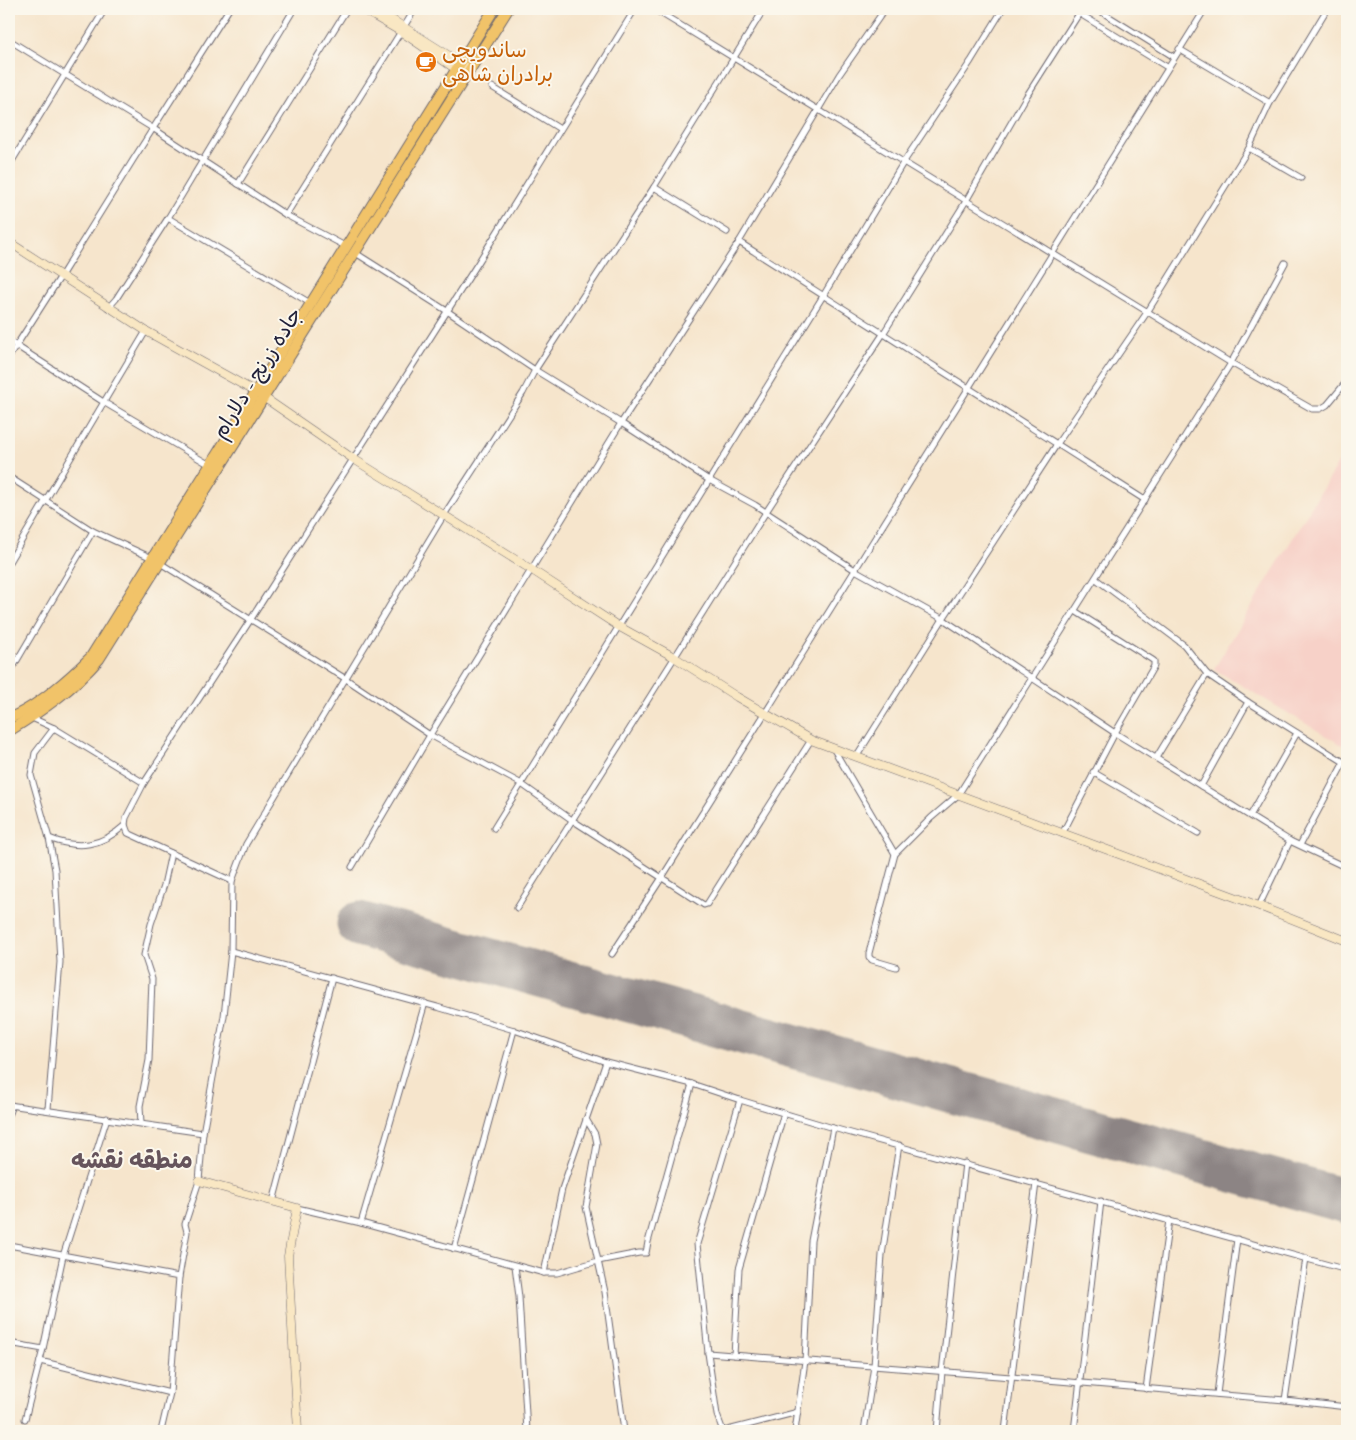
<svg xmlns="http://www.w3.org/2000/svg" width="1356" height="1440" font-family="Caveat,'Playpen Sans Arabic',sans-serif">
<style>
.built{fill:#f7d1c8}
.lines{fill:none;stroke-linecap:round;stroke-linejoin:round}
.runway{stroke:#8c8484;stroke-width:45}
.street-casing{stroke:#6c666e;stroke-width:7}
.secondary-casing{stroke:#6c666e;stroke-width:9}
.highway-casing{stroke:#6c666e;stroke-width:12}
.street{stroke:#fff;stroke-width:5}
.secondary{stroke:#f9e7c3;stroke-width:8}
.highway{stroke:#f1c369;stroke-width:10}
.labels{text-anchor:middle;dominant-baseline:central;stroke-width:4;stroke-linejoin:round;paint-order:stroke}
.food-label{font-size:21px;fill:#c56008;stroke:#fbf7ec;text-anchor:start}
.street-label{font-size:21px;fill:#22223b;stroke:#fbf7ec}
.quarter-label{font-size:24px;font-weight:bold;fill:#66545c;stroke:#fbf7ec}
</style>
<rect width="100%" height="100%" fill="#fbf7ec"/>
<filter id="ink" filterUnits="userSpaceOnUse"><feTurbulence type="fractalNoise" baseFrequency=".02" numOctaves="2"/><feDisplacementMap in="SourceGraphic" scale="10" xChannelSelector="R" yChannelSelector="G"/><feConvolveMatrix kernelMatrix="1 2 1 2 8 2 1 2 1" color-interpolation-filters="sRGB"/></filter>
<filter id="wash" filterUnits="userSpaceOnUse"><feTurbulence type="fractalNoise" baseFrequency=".0096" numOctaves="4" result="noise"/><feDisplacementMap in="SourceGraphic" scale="20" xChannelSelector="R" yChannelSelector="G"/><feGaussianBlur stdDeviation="1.12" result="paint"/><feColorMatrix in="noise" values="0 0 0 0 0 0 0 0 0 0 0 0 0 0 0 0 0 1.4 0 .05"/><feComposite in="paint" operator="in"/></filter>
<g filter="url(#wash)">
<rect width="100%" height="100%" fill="#f6e5cc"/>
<!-- built -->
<path class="built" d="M1347,448V748L1214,669Z"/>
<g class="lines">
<!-- runway -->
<path class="runway" d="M359,924L1347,1202"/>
</g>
</g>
<g filter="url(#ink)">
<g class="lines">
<!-- street casing -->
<g class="street-casing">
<g id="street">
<path d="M654,9L1231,363L1312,409H1320L1327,405L1347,381"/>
<path d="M1072,9L1167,67"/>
<path d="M1097,9L1174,57"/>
<path d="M9,40L154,129L286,215L347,247"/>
<path d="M1179,49L1270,103"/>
<path d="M492,87L560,129"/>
<path d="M1249,148L1301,178"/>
<path d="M9,166L105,9"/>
<path d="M238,184L347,9"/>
<path d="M654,187L727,232"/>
<path d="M286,215L415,9"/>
<path d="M168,218L310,303"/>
<path d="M739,242L1145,500"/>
<path d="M354,252L447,311L535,370L621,423L709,480L755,505L855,570L943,619L1115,733L1290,841L1343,866"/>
<path d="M108,308L116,299L168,218L294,9"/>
<path d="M9,341L105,403L210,465"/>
<path d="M9,357L61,276L133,160L229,9"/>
<path d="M9,477L93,531L152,558L346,679L430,735L520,783L572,820L704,905L707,904L811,740"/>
<path d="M9,562L146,331"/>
<path d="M1096,579L1184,645L1207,674L1248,702L1347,764"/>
<path d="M9,674L93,531"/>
<path d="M32,718L54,728L144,783"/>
<path d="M833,748L895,854L869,953V957L872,960L896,967"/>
<path d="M857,756L943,619L1057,444L1148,311L1249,148L1270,103L1327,9"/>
<path d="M1156,758L1207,674"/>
<path d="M1093,772L1198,833"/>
<path d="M1201,786L1248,702"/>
<path d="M1250,816L1297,733"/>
<path d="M494,828L823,296L903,163L971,61L1003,9"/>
<path d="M1062,834L1115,733L1154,666V661L1151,659L1075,611"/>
<path d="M49,838C78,850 102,846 125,825"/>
<path d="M1300,845L1344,762"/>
<path d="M895,854L931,818L958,795L1231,363L1285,263"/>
<path d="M352,867L430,735L621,423L739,242L839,75L885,9"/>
<path d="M232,881L128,833L125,825L126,818L144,783L251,619L478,263L635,9"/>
<path d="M1259,906L1290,841"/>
<path d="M517,908L766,512L883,334L966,201L1026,97L1082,9"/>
<path d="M231,951L437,1007L514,1030L606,1062L692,1084L740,1100L833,1128L1347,1270"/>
<path d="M612,954L661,879L855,570L1205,9"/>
<path d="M9,1105L203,1133"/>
<path d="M48,1109L60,962L55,870L49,838L31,775L35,753L54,728"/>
<path d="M9,1113L12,1105"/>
<path d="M586,1119L595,1134L597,1144L586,1207L605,1292L624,1431"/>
<path d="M141,1123L140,1106L149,1060L152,979L144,955L151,924L164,885L171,853"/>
<path d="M273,1202L332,978"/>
<path d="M297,1208L361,1223L544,1273H557L598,1261L639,1253H646L648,1242L692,1084"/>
<path d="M361,1223L425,1003"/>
<path d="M9,1245L179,1277"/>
<path d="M454,1249L514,1030"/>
<path d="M515,1266L519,1297L527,1431"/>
<path d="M544,1273L562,1189L606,1062"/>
<path d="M9,1343L43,1349"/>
<path d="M708,1353L1011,1377L1285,1400L1347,1407"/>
<path d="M734,1355L739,1269L784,1113"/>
<path d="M40,1361L170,1393"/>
<path d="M1146,1389L1169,1220"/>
<path d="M1217,1394L1237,1239"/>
<path d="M1285,1400L1306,1258"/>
<path d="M25,1419L43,1349L63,1256L107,1118"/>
<path d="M161,1431L170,1393L179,1277L187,1232L185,1224L199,1181L203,1133L224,1016L231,951L232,881L246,844L444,515L523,393L535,370L654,187L764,9"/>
<path d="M723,1431L717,1415L708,1353L697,1244L740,1100"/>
<path d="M724,1431L798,1412"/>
<path d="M795,1431L805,1361L811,1241L833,1128"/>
<path d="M864,1431L874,1366L882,1255L899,1145"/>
<path d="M937,1431L942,1372L965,1163"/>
<path d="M1005,1431L1036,1183"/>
<path d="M1074,1431L1101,1201"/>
</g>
</g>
<!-- secondary casing -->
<g class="secondary-casing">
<g id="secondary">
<path d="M362,9L400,31L466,76"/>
<path d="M375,9L470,69"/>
<path d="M9,242L146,331L256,392L352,458L532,570L618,626L674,657L737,697L811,740L1259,906L1347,941"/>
<path d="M199,1181L297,1208L288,1256L298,1431"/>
</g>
</g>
<!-- highway casing -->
<g class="highway-casing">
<g id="highway">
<path d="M9,718C35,709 71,677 91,657L494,9"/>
<path d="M9,731C43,710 73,689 99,659L508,9"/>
</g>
</g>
<!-- street -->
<use href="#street" class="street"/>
<!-- secondary -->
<use href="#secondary" class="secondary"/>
<!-- highway -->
<use href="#highway" class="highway"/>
</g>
</g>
<!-- icons -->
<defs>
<g id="cafe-disc" transform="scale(1.125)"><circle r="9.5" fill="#e8710a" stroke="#fbf7ec"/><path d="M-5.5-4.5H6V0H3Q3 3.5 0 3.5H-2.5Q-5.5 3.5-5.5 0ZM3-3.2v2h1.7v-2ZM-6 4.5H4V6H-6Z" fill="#fff"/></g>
</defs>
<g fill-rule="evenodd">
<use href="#cafe-disc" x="426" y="62"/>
</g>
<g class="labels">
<!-- food labels -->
<g class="food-label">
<text x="442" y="50">ساندویچی<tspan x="442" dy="24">برادران شاهی</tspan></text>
</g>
<!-- street labels -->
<g class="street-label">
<text transform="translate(257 373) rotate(-58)">جاده زرنج - دلارام</text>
</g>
<!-- quarter labels -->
<g class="quarter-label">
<text x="132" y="1160">منطقه نقشه</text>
</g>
</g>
<!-- margin -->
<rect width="1356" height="1440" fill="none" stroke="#fbf7ec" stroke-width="30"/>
</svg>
